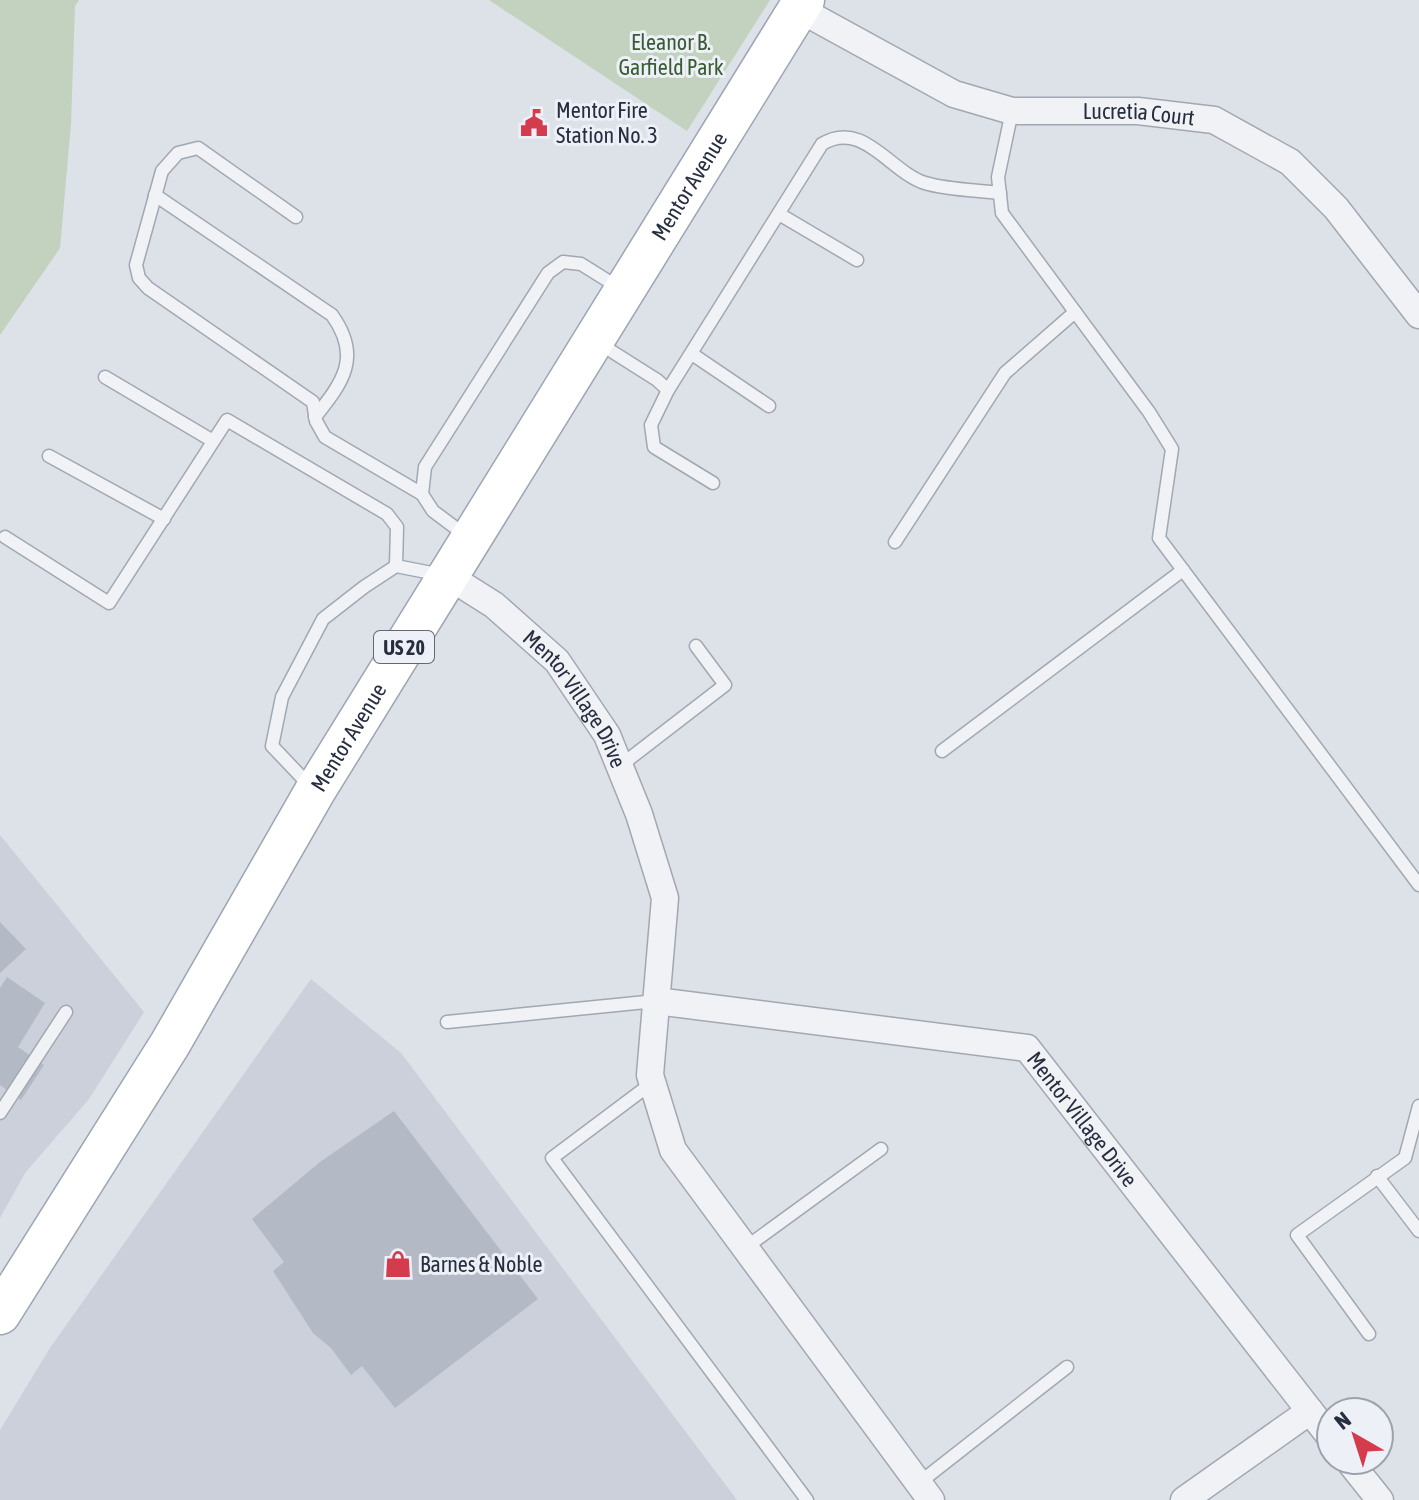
<svg xmlns="http://www.w3.org/2000/svg" width="1419" height="1500" font-family="'Asap Condensed',sans-serif">
<style>
.built{fill:#cbd0da}
.green{fill:#c2d2be}
.building{fill:#b4bac5}
.lines{fill:none;stroke-linecap:round;stroke-linejoin:round}
.service-casing{stroke:#a2a8b2;stroke-width:15}
.minor-casing{stroke:#a2a8b2;stroke-width:29}
.primary-casing{stroke:#9ca5b4;stroke-width:43}
.service{stroke:#f0f2f6;stroke-width:12}
.minor{stroke:#f0f2f6;stroke-width:26}
.primary{stroke:#fff;stroke-width:40}
.labels{text-anchor:middle;dominant-baseline:central;stroke-width:6;stroke-linejoin:round;paint-order:stroke}
.shield{fill:#edf0f6;stroke:#626876;stroke-width:2}
.shield-label{font-size:20px;font-weight:bold;fill:#262e3f}
.park-label{font-size:22px;fill:#395c33;stroke:#edf0f6}
.poi-label{font-size:22px;fill:#262e3f;stroke:#edf0f6;text-anchor:start}
.street-label{font-size:22px;fill:#262e3f;stroke:#edf0f6}
</style>
<rect width="100%" height="100%" fill="#dde1e8"/>
<!-- built -->
<g class="built">
<path d="M0,835L144,1012L89,1099L25,1173L0,1218Z"/>
<path d="M311,979L401,1053L737,1500H0V1430L50,1348Z"/>
</g>
<!-- green -->
<g class="green">
<path d="M0,0H79L75,6L71,124L60,248L0,335Z"/>
<path d="M489,0H770L687,131Z"/>
</g>
<!-- building -->
<g class="building">
<path d="M0,922L26,949L0,973Z"/>
<path d="M7,977L45,1003L18,1047L44,1065L21,1100L0,1085V988Z"/>
<path d="M394,1111L538,1299L395,1408L362,1366L351,1375L331,1348L313,1333L273,1271L284,1262L252,1219L320,1162Z"/>
</g>
<g class="lines">
<!-- service casing -->
<g class="service-casing">
<g id="service">
<path d="M1012,111L998,177L1002,213L1149,412L1172,449L1159,538L1419,885"/>
<path d="M155,195L332,315C362,357 343,382 315,417"/>
<path d="M779,214L857,260"/>
<path d="M296,217L198,148L178,153L162,171L136,265L139,278L148,288L313,402L316,421L325,437L422,494"/>
<path d="M597,342L657,380L668,390L822,144C863,119 890,172 925,183C948,190 977,190 1000,193"/>
<path d="M692,354L769,406"/>
<path d="M105,377L213,441"/>
<path d="M668,390L651,425L654,447L713,483"/>
<path d="M49,456L164,519"/>
<path d="M465,535L433,511L422,494L425,467L548,273L563,262L581,264L621,289"/>
<path d="M5,537L109,603L227,420L387,514L397,527L396,566"/>
<path d="M895,542L1005,373L1075,312"/>
<path d="M942,751L1183,570"/>
<path d="M620,766L725,685L696,646"/>
<path d="M310,786L272,746L282,697L323,619L364,587L396,566L442,575"/>
<path d="M447,1022L656,1001"/>
<path d="M652,1083L552,1158L807,1500"/>
<path d="M0,1113L66,1012"/>
<path d="M1377,1176L1419,1231"/>
<path d="M745,1248L881,1149"/>
<path d="M1369,1334L1297,1235L1405,1158L1419,1106"/>
<path d="M919,1483L1067,1367"/>
</g>
</g>
<!-- minor casing -->
<g class="minor-casing">
<g id="minor">
<path id="s1" d="M799,9L954,94L1012,111H1138L1214,120L1290,162L1336,208L1419,315"/>
<path id="s2" d="M448,576L494,605L557,661L607,735L639,814L665,898L650,1075L673,1150L931,1500"/>
<path id="s3" d="M656,1001L1027,1048L1331,1438"/>
<path d="M1348,1460L1380,1500"/>
<path d="M1184,1500L1310,1411"/>
</g>
</g>
<!-- primary casing -->
<g class="primary-casing">
<g id="primary">
<path id="s4" d="M0,1314L170,1044L315,791L804,0"/>
</g>
</g>
<!-- service -->
<use href="#service" class="service"/>
<!-- minor -->
<use href="#minor" class="minor"/>
<!-- primary -->
<use href="#primary" class="primary"/>
</g>
<!-- icons -->
<defs>
<g id="civic-bare" transform="scale(2.16)"><path d="M-.6-6.5H3V-4.5H.6V-3L4-1V1h2V6H-6V1h2V-1L-.6-3ZM-1.2 2.5V6h2.4V2.5Z" fill="#d43b4c" stroke="#edf0f6" stroke-width="2.5" paint-order="stroke"/></g>
<g id="shop-bare" transform="scale(2.16)"><path d="M-5-2.5h2.3a2.7 3.5 0 0 1 5.4 0H5L5.5 6h-11ZM-1.5-2.5h3a1.5 2.3 0 0 0-3 0Z" fill="#d43b4c" stroke="#edf0f6" stroke-width="2.5" paint-order="stroke"/></g>
</defs>
<g fill-rule="evenodd">
<use href="#civic-bare" x="534" y="123"/>
<use href="#shop-bare" x="398" y="1264"/>
</g>
<g class="labels">
<!-- shield labels -->
<rect class="shield" x="374" y="631" width="60" height="32" rx="6"/>
<g class="shield-label">
<text x="404" y="647">US 20</text>
</g>
<!-- park labels -->
<g class="park-label">
<text x="671" y="42">Eleanor B.<tspan x="671" dy="25">Garfield Park</tspan></text>
</g>
<!-- poi labels -->
<g class="poi-label">
<text x="556" y="110">Mentor Fire<tspan x="556" dy="25">Station No. 3</tspan></text>
<text x="420" y="1264">Barnes &amp; Noble</text>
</g>
<!-- street labels -->
<g class="street-label">
<text stroke="none"><textPath href="#s1" startOffset="364">Lucretia Court</textPath></text>
<text stroke="none"><textPath href="#s4" startOffset="1322">Mentor Avenue</textPath></text>
<text stroke="none"><textPath href="#s2" startOffset="180">Mentor Village Drive</textPath></text>
<text stroke="none"><textPath href="#s4" startOffset="674">Mentor Avenue</textPath></text>
<text stroke="none"><textPath href="#s3" startOffset="464">Mentor Village Drive</textPath></text>
</g>
</g>
<!-- north arrow -->
<g transform="translate(1355 1436) rotate(321)"><circle r="38" fill="#edf0f6" stroke="#9da2ad" stroke-width="2"/>
<path d="M0-6L14 30L0 20L-14 30Z" fill="#d43b4c"/>
<text y="-12" font-size="22" font-weight="bold" text-anchor="middle" fill="#262e3f">N</text>
</g>
</svg>
